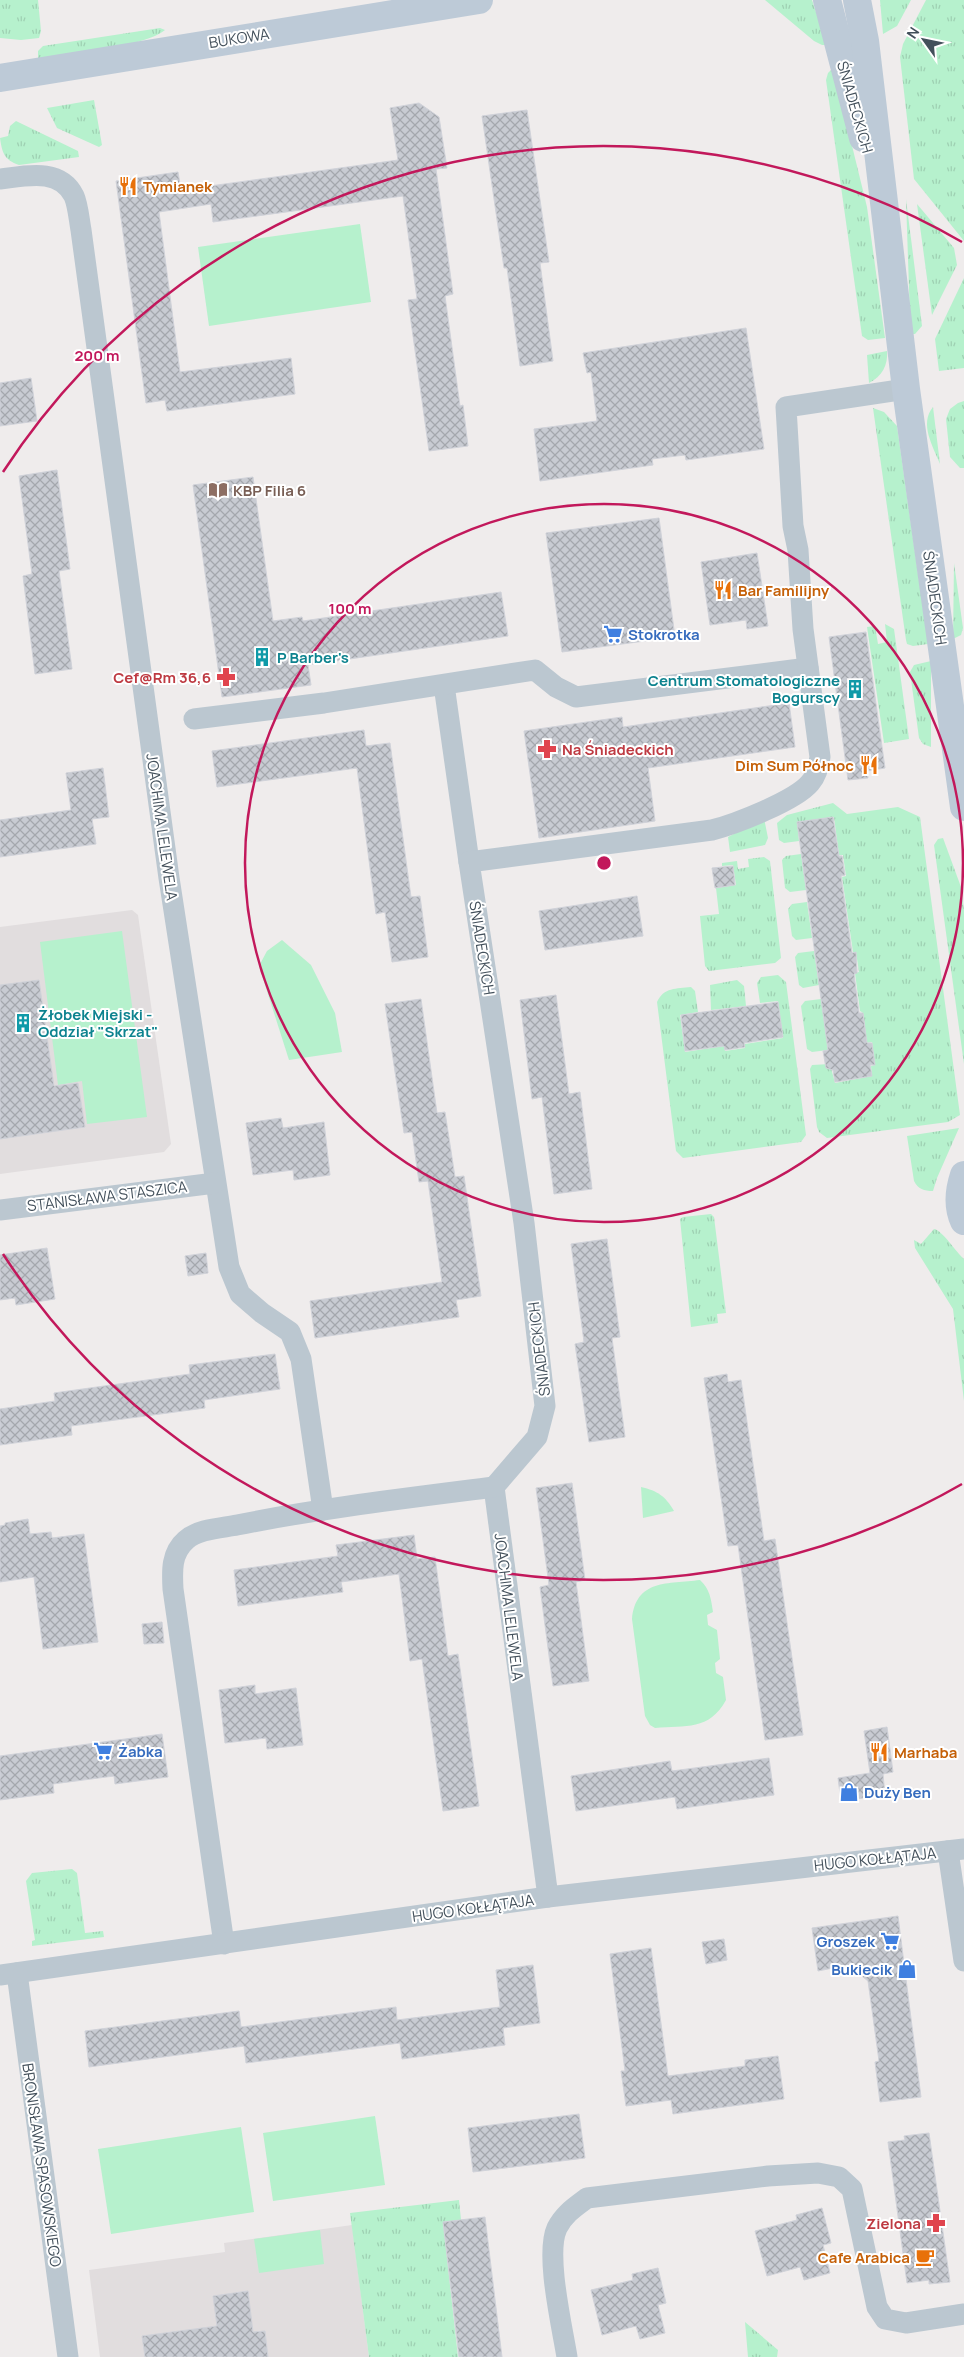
<svg xmlns="http://www.w3.org/2000/svg" width="964" height="2357" font-family="Manrope,sans-serif">
<style>
.education{fill:#e1ddde}
.grass{fill:url(#grass-tufts)}
.park{fill:#b6f1cd}
.building{fill:url(#building-cross-hatch);stroke:#d0d2d9}
.lines{fill:none;stroke-linecap:round;stroke-linejoin:round}
.street{stroke:#bbc7d0;stroke-width:21}
.secondary{stroke:#bdcad7;stroke-width:28}
.ring{fill:none;stroke:#c2185b;stroke-width:2.5}
.labels{text-anchor:middle;dominant-baseline:central;stroke-width:4;stroke-linejoin:round;paint-order:stroke}
.street-label{font-size:15px;fill:#43505b;stroke:#fff}
.food-label{font-size:15px;font-weight:bold;fill:#c56008;stroke:#fff;text-anchor:start}
.education-label{font-size:15px;font-weight:bold;fill:#785e54;stroke:#fff;text-anchor:start}
.shop-label{font-size:15px;font-weight:bold;fill:#366cbe;stroke:#fff;text-anchor:start}
.culture-label{font-size:15px;font-weight:bold;fill:#0d838f;stroke:#fff;text-anchor:start}
.health-label{font-size:15px;font-weight:bold;fill:#be3a42;stroke:#fff;text-anchor:end}
.centre{fill:#c2185b;stroke:#fff;stroke-width:2.5}
.ring-label{font-size:15px;text-anchor:middle;font-weight:bold;fill:#c2185b;stroke:#fff;stroke-width:4;stroke-linejoin:round;paint-order:stroke}
</style>
<defs>
<pattern id="grass-tufts" width="24" height="20" patternUnits="userSpaceOnUse" patternTransform="scale(1.25)"><rect width="24" height="20" fill="#b6f1cd"/><path d="M3 7l-1-3M5 7V3M7 7l1-3M15 17l-1-3M17 17v-4M19 17l1-3" fill="none" stroke="#9ed0b2"/></pattern>
<pattern id="building-cross-hatch" width="8" height="8" patternUnits="userSpaceOnUse" patternTransform="scale(1.25)"><rect width="8" height="8" fill="#c8cbd2"/><path d="M0 0l8 8M0 8l8-8" fill="none" stroke="#a4a7ad"/></pattern>
</defs>
<rect width="100%" height="100%" fill="#efecec"/>
<!-- education -->
<g class="education">
<path d="M132,910L138,915L171,1144L164,1152L0,1174V927Z"/>
<path d="M352,2225L369,2357H100L89,2270L225,2252L224,2243Z"/>
</g>
<!-- grass -->
<g class="grass">
<path d="M0,0H38L41,31L39,38L21,40L0,38Z"/>
<path d="M765,0H812L827,45H822L814,41Z"/>
<path d="M880,0H911L897,26L883,34Z"/>
<path d="M926,0H964V241L914,179L900,57L903,44Z"/>
<path d="M160,28L165,30C145,47 67,54 38,59V51L43,46Z"/>
<path d="M833,68L867,207L885,338L868,340L862,336L826,80L828,73Z"/>
<path d="M94,100L102,145L99,147L57,128L47,108Z"/>
<path d="M16,121L78,151L79,157L19,165C4,160 2,152 0,138L8,136L10,126Z"/>
<path d="M906,199L922,326L915,334H911L910,318Z"/>
<path d="M917,204L954,248L957,265L932,315Z"/>
<path d="M964,278V368L939,371L935,339Z"/>
<path d="M887,351C888,366 882,376 869,383L867,355Z"/>
<path d="M964,401V468H960L950,457L946,419L950,409L958,403Z"/>
<path d="M933,407L940,464C933,446 919,424 933,407Z"/>
<path d="M873,408L884,412L897,426L928,644L913,646L907,644L906,640Z"/>
<path d="M954,563L963,628L961,635L953,639Z"/>
<path d="M885,624L894,629L909,739L884,743L867,627L875,626L878,644L887,642Z"/>
<path d="M931,661V747L923,744L919,738L910,672L914,665Z"/>
<path d="M833,803L847,814L898,807L920,817L960,1115L948,1122L827,1138L819,1132L817,1127L810,1069L812,1065L830,1064L835,1083L872,1076L871,1066L875,1065L872,1042L867,1043L863,1013L860,1011L855,973L859,972L856,952H853L842,877L846,876L843,855H839L834,817L797,822L799,841L784,843L779,840L777,823L787,815Z"/>
<path d="M764,818L768,838L765,845L730,852L728,837Z"/>
<path d="M943,838L961,887L964,910V1064L934,845L938,839Z"/>
<path d="M801,854L806,890L790,892L785,888L782,860L786,856Z"/>
<path d="M764,857L770,861L781,958L775,963L709,971L705,966L700,916L719,914L716,888L736,885L733,865L722,866V863L737,861L738,869L749,867L748,859Z"/>
<path d="M807,902L812,938L796,940L792,936L788,909L792,904Z"/>
<path d="M814,951L819,985L803,988L799,985L795,957L798,953Z"/>
<path d="M778,975L786,982L806,1135L801,1142L683,1158L676,1151L657,1002C664,987 676,989 691,987L695,991L698,1012L680,1015L685,1052L724,1046L725,1051L745,1048V1044L783,1038L778,1001L760,1003L757,983L761,977Z"/>
<path d="M737,980L744,986L746,1006L711,1010L710,985Z"/>
<path d="M821,999L828,1050L812,1052L807,1049L801,1006L805,1001Z"/>
<path d="M959,1128L937,1178L933,1191C924,1191 918,1189 914,1181L907,1136Z"/>
<path d="M711,1214L714,1217L726,1313L717,1314L718,1323L691,1327L680,1219L683,1217Z"/>
<path d="M934,1229C942,1230 956,1252 964,1259V1401L953,1309L915,1248L914,1240L921,1244Z"/>
<path d="M72,1869L77,1873L85,1933L103,1931L104,1937L32,1946V1941L35,1940L26,1881L32,1873Z"/>
<path d="M459,2200L461,2220L443,2222L458,2357H369L350,2213Z"/>
<path d="M745,2322L778,2350L777,2357H748Z"/>
</g>
<!-- park -->
<g class="park">
<path d="M360,224L371,302L209,326L198,247Z"/>
<path d="M122,931L147,1117L87,1124L82,1081L58,1085L40,942Z"/>
<path d="M282,940L311,965L335,1013L342,1052L289,1060L259,966L267,951Z"/>
<path d="M641,1487C658,1491 665,1496 674,1511L643,1518Z"/>
<path d="M700,1580C710,1589 711,1599 713,1612L707,1615L708,1625L717,1630L720,1659L715,1663L716,1673L723,1677L726,1700C709,1731 686,1725 655,1728L650,1725L645,1716L632,1619C636,1579 668,1584 700,1580Z"/>
<path d="M375,2116L385,2185L273,2201L263,2133Z"/>
<path d="M241,2127L254,2212L111,2234L98,2149Z"/>
<path d="M320,2230L324,2264L259,2273L254,2239Z"/>
</g>
<!-- building -->
<g class="building">
<path d="M419,103L439,117L447,168L436,169L453,294L445,296L460,406L463,405L468,446L429,451L408,300L417,299L403,196L213,222L211,204L159,212L180,372L291,358L295,394L167,411L165,400L146,403L116,181L178,172L181,190L398,160L390,108Z"/>
<path d="M527,110L549,262L540,263L553,361L520,366L507,268H504L482,116Z"/>
<path d="M746,328L764,449L686,460L685,455L652,459L653,465L540,481L534,429L597,421L591,372L587,373L583,353Z"/>
<path d="M31,378L37,421L0,426V383Z"/>
<path d="M57,470L70,569L59,571L72,669L35,674L23,576L32,574L19,476Z"/>
<path d="M253,477L273,621L302,617L303,621L501,592L508,636L308,665L311,685L222,697L193,485Z"/>
<path d="M659,518L675,637L562,652L546,533Z"/>
<path d="M757,553L768,626L747,629L746,620L710,625L701,562Z"/>
<path d="M866,632L885,768L867,771L868,778L848,780L829,637Z"/>
<path d="M789,703L795,747L648,768L655,821L539,838L524,731L622,717L623,727Z"/>
<path d="M364,730L366,746L390,743L411,897L420,896L428,957L392,962L385,912L376,914L357,768L217,787L212,751Z"/>
<path d="M103,768L109,817L92,819L96,844L0,857V820L71,810L66,773Z"/>
<path d="M833,817L839,856H842L845,875L841,876L852,953L856,952L857,973L854,974L859,1013H863L867,1043H872L875,1065H870L872,1076L835,1082L833,1070L826,1068L823,1051L828,1050L797,822Z"/>
<path d="M733,866L735,885L715,888L712,868Z"/>
<path d="M637,896L643,936L545,950L539,911Z"/>
<path d="M39,980L54,1086L78,1083L85,1127L0,1139V985Z"/>
<path d="M556,995L569,1094L580,1092L592,1189L554,1194L542,1097L532,1099L520,1000Z"/>
<path d="M421,999L437,1113L445,1112L455,1177L464,1176L481,1296L456,1300L459,1317L315,1338L310,1301L442,1282L428,1181L419,1182L412,1132L404,1133L385,1004Z"/>
<path d="M778,1002L783,1037L744,1043L745,1047L725,1050L724,1046L685,1051L681,1015Z"/>
<path d="M281,1118L283,1128L324,1122L330,1175L294,1180L293,1170L253,1175L246,1123Z"/>
<path d="M607,1239L620,1337L612,1338L625,1437L589,1442L575,1344L584,1342L571,1244Z"/>
<path d="M47,1248L55,1299L16,1305L15,1298L0,1300V1255Z"/>
<path d="M206,1253L208,1273L188,1276L185,1256Z"/>
<path d="M275,1354L280,1389L204,1400L205,1408L71,1426L72,1435L0,1445V1409L55,1401L54,1393L190,1374L189,1365Z"/>
<path d="M727,1374L728,1382L741,1380L764,1541L775,1539L803,1735L765,1740L738,1545L728,1546L704,1378Z"/>
<path d="M572,1483L585,1580L576,1582L589,1681L553,1686L540,1587L549,1585L536,1488Z"/>
<path d="M28,1519L30,1534L51,1532L52,1538L84,1534L98,1642L43,1649L34,1577L0,1582V1526L5,1525V1523Z"/>
<path d="M414,1535L417,1559L435,1557L448,1656L458,1654L479,1806L443,1811L422,1659L410,1661L399,1574L341,1582L343,1592L238,1606L234,1570L338,1556L336,1545Z"/>
<path d="M162,1622L164,1643L144,1644L142,1624Z"/>
<path d="M255,1685V1694L296,1688L303,1745L267,1749L266,1738L225,1743L219,1690Z"/>
<path d="M887,1727L893,1772L883,1774L885,1795L841,1801L838,1778L870,1773L864,1731Z"/>
<path d="M162,1734L168,1777L115,1784L114,1776L53,1784L54,1793L0,1800V1756Z"/>
<path d="M769,1758L774,1795L677,1809L675,1797L576,1811L571,1776L670,1761L672,1771Z"/>
<path d="M898,1916L921,2097L880,2102L875,2062L879,2061L868,1981L848,1965L818,1971L812,1928Z"/>
<path d="M724,1939L727,1960L706,1964L702,1942Z"/>
<path d="M651,1948L668,2076L745,2066V2060L778,2056L784,2099L673,2114L671,2100L626,2106L621,2071H625L610,1954Z"/>
<path d="M533,1965L540,2023L503,2028L505,2045L402,2059L400,2043L246,2063L244,2046L89,2067L85,2031L239,2011L241,2027L396,2007L397,2020L500,2007L496,1970Z"/>
<path d="M579,2114L585,2158L473,2172L468,2128Z"/>
<path d="M929,2133L950,2282L929,2284V2280L907,2283L888,2142L905,2140L904,2136Z"/>
<path d="M822,2208L831,2243L823,2245L830,2273L804,2280L800,2267L767,2276L755,2231L797,2220L796,2215Z"/>
<path d="M485,2217L502,2357H459L443,2222Z"/>
<path d="M658,2268L666,2303L658,2305L665,2333L640,2339L636,2326L602,2335L591,2290L633,2280L632,2274Z"/>
<path d="M248,2291L253,2332L265,2331L268,2357H145L142,2336L217,2326L213,2296Z"/>
</g>
<g class="lines">
<!-- street -->
<g class="street">
<path d="M0,179C25,176 60,167 74,196C78,205 79,219 81,230L169,878L229,1267L240,1294L262,1313L290,1332L301,1359L323,1510"/>
<path d="M444,685L469,862"/>
<path d="M194,719L324,703L535,670L556,687L576,697L808,668"/>
<path d="M0,1210L215,1183"/>
<path d="M494,1487L537,1437L545,1406L524,1223L469,862L712,830C735,824 795,801 810,783C817,775 818,767 820,757L803,629L798,550L793,526L786,407L906,389"/>
<path d="M494,1487L548,1897"/>
<path d="M948,1851L964,1961"/>
<path d="M224,1944L173,1589C172,1571 171,1553 186,1540C198,1529 222,1528 237,1525C322,1508 408,1498 494,1487"/>
<path d="M17,1973L68,2357"/>
<path d="M0,1975L548,1897L964,1849"/>
<path d="M567,2357C562,2326 545,2254 557,2228C564,2214 575,2207 587,2198L768,2176L818,2173L839,2177L852,2189L877,2307L885,2319L906,2323L964,2314"/>
</g>
<!-- secondary -->
<g class="secondary">
<path d="M827,0L863,138"/>
<path d="M857,0L865,41L906,389L964,807"/>
<path d="M0,78L479,0"/>
<path d="M964,1175C959,1190 957,1206 964,1221"/>
</g>
</g>
<!-- distance rings -->
<g class="ring">
<circle cx="604" cy="863" r="359"/>
<path d="M962 1484A717 717 0 0 1 3 1254M3 472A717 717 0 0 1 962 242"/>
</g>
<!-- icons -->
<defs>
<g id="restaurant-bare" transform="scale(1.5)"><path d="M-5-6h1v4h1v-4h1v4h1v-4h1v5L-1.5 .5V6h-2V.5L-5-1ZM5-6V6H3V1.5H1.5Q1.5-4 5-6Z" fill="#e8710a" stroke="#fff" stroke-width="2.5" paint-order="stroke"/></g>
<g id="library-bare" transform="scale(1.5)"><path d="M-6-4Q-3-5.5-.7-3.5V5Q-3 3-6 4ZM6-4Q3-5.5 .7-3.5V5Q3 3 6 4Z" fill="#8d6e63" stroke="#fff" stroke-width="2.5" paint-order="stroke"/></g>
<g id="supermarket-bare" transform="scale(1.5)"><path d="M-6-5.5h2.5l.6 2H6L4.5 2H-2.5L-4.4-4H-6ZM-1.5 3.2a1.3 1.3 0 1 0 .1 0ZM3 3.2a1.3 1.3 0 1 0 .1 0Z" fill="#3f7fe0" stroke="#fff" stroke-width="2.5" paint-order="stroke"/></g>
<g id="building-bare" transform="scale(1.5)"><path d="M-4-6H4V6H1V3H-1V6H-4ZM-2.5-4.3h1.7v1.8h-1.7ZM.8-4.3h1.7v1.8H.8ZM-2.5-1h1.7V.8h-1.7ZM.8-1h1.7V.8H.8Z" fill="#0f9aa8" stroke="#fff" stroke-width="2.5" paint-order="stroke"/></g>
<g id="pharmacy-bare" transform="scale(1.5)"><path d="M-2-6h4v4h4v4h-4v4h-4v-4h-4v-4h4Z" fill="#e0444e" stroke="#fff" stroke-width="2.5" paint-order="stroke"/></g>
<g id="shop-bare" transform="scale(1.5)"><path d="M-5-2.5h2.3a2.7 3.5 0 0 1 5.4 0H5L5.5 6h-11ZM-1.5-2.5h3a1.5 2.3 0 0 0-3 0Z" fill="#3f7fe0" stroke="#fff" stroke-width="2.5" paint-order="stroke"/></g>
<g id="cafe-bare" transform="scale(1.5)"><path d="M-5.5-4.5H6V0H3Q3 3.5 0 3.5H-2.5Q-5.5 3.5-5.5 0ZM3-3.2v2h1.7v-2ZM-6 4.5H4V6H-6Z" fill="#e8710a" stroke="#fff" stroke-width="2.5" paint-order="stroke"/></g>
</defs>
<g fill-rule="evenodd">
<use href="#restaurant-bare" x="128" y="186"/>
<use href="#library-bare" x="218" y="490"/>
<use href="#restaurant-bare" x="723" y="590"/>
<use href="#supermarket-bare" x="613" y="634"/>
<use href="#building-bare" x="262" y="657"/>
<use href="#pharmacy-bare" x="226" y="677"/>
<use href="#building-bare" x="855" y="689"/>
<use href="#pharmacy-bare" x="547" y="749"/>
<use href="#restaurant-bare" x="869" y="765"/>
<use href="#building-bare" x="23" y="1023"/>
<use href="#supermarket-bare" x="103" y="1751"/>
<use href="#restaurant-bare" x="879" y="1752"/>
<use href="#shop-bare" x="849" y="1792"/>
<use href="#supermarket-bare" x="890" y="1941"/>
<use href="#shop-bare" x="907" y="1969"/>
<use href="#pharmacy-bare" x="936" y="2223"/>
<use href="#cafe-bare" x="925" y="2257"/>
</g>
<g class="labels">
<!-- street labels -->
<g class="street-label">
<text transform="translate(239 38) rotate(-9)">BUKOWA</text>
<text transform="translate(855 107) rotate(74)">ŚNIADECKICH</text>
<text transform="translate(935 598) rotate(82)">ŚNIADECKICH</text>
<text transform="translate(162 827) rotate(82)">JOACHIMA LELEWELA</text>
<text transform="translate(482 948) rotate(81)">ŚNIADECKICH</text>
<text transform="translate(107 1196) rotate(-7)">STANISŁAWA STASZICA</text>
<text transform="translate(539 1349) rotate(-97)">ŚNIADECKICH</text>
<text transform="translate(509 1607) rotate(83)">JOACHIMA LELEWELA</text>
<text transform="translate(875 1859) rotate(-6)">HUGO KOŁŁĄTAJA</text>
<text transform="translate(473 1908) rotate(-8)">HUGO KOŁŁĄTAJA</text>
<text transform="translate(42 2165) rotate(82)">BRONISŁAWA SPASOWSKIEGO</text>
</g>
<!-- food labels -->
<g class="food-label">
<text x="143" y="186">Tymianek</text>
<text x="738" y="590">Bar Familijny</text>
<text x="854" y="765" text-anchor="end">Dim Sum Północ</text>
<text x="894" y="1752">Marhaba</text>
<text x="910" y="2257" text-anchor="end">Cafe Arabica</text>
</g>
<!-- education labels -->
<g class="education-label">
<text x="233" y="490">KBP Filia 6</text>
</g>
<!-- shop labels -->
<g class="shop-label">
<text x="628" y="634">Stokrotka</text>
<text x="118" y="1751">Żabka</text>
<text x="864" y="1792">Duży Ben</text>
<text x="875" y="1941" text-anchor="end">Groszek</text>
<text x="892" y="1969" text-anchor="end">Bukiecik</text>
</g>
<!-- culture labels -->
<g class="culture-label">
<text x="277" y="657">P Barber's</text>
<text x="840" y="680" text-anchor="end">Centrum Stomatologiczne<tspan x="840" dy="17">Bogurscy</tspan></text>
<text x="38" y="1014">Żłobek Miejski -<tspan x="38" dy="17">Oddział "Skrzat"</tspan></text>
</g>
<!-- health labels -->
<g class="health-label">
<text x="211" y="677">Cef@Rm 36,6</text>
<text x="562" y="749" text-anchor="start">Na Śniadeckich</text>
<text x="921" y="2223">Zielona</text>
</g>
</g>
<circle cx="604" cy="863" r="8" class="centre"/>
<g class="ring-label">
<text x="97" y="361">200 m</text>
<text x="350" y="614">100 m</text>
</g>
<!-- north arrow -->
<g transform="translate(924 40) rotate(303)" stroke="#ffffff" stroke-width="4" paint-order="stroke">
<path d="M0-4L9 19L0 12L-9 19Z" fill="#43505b"/>
<text y="-8" font-size="14" font-weight="bold" text-anchor="middle" fill="#43505b">N</text>
</g>
</svg>
